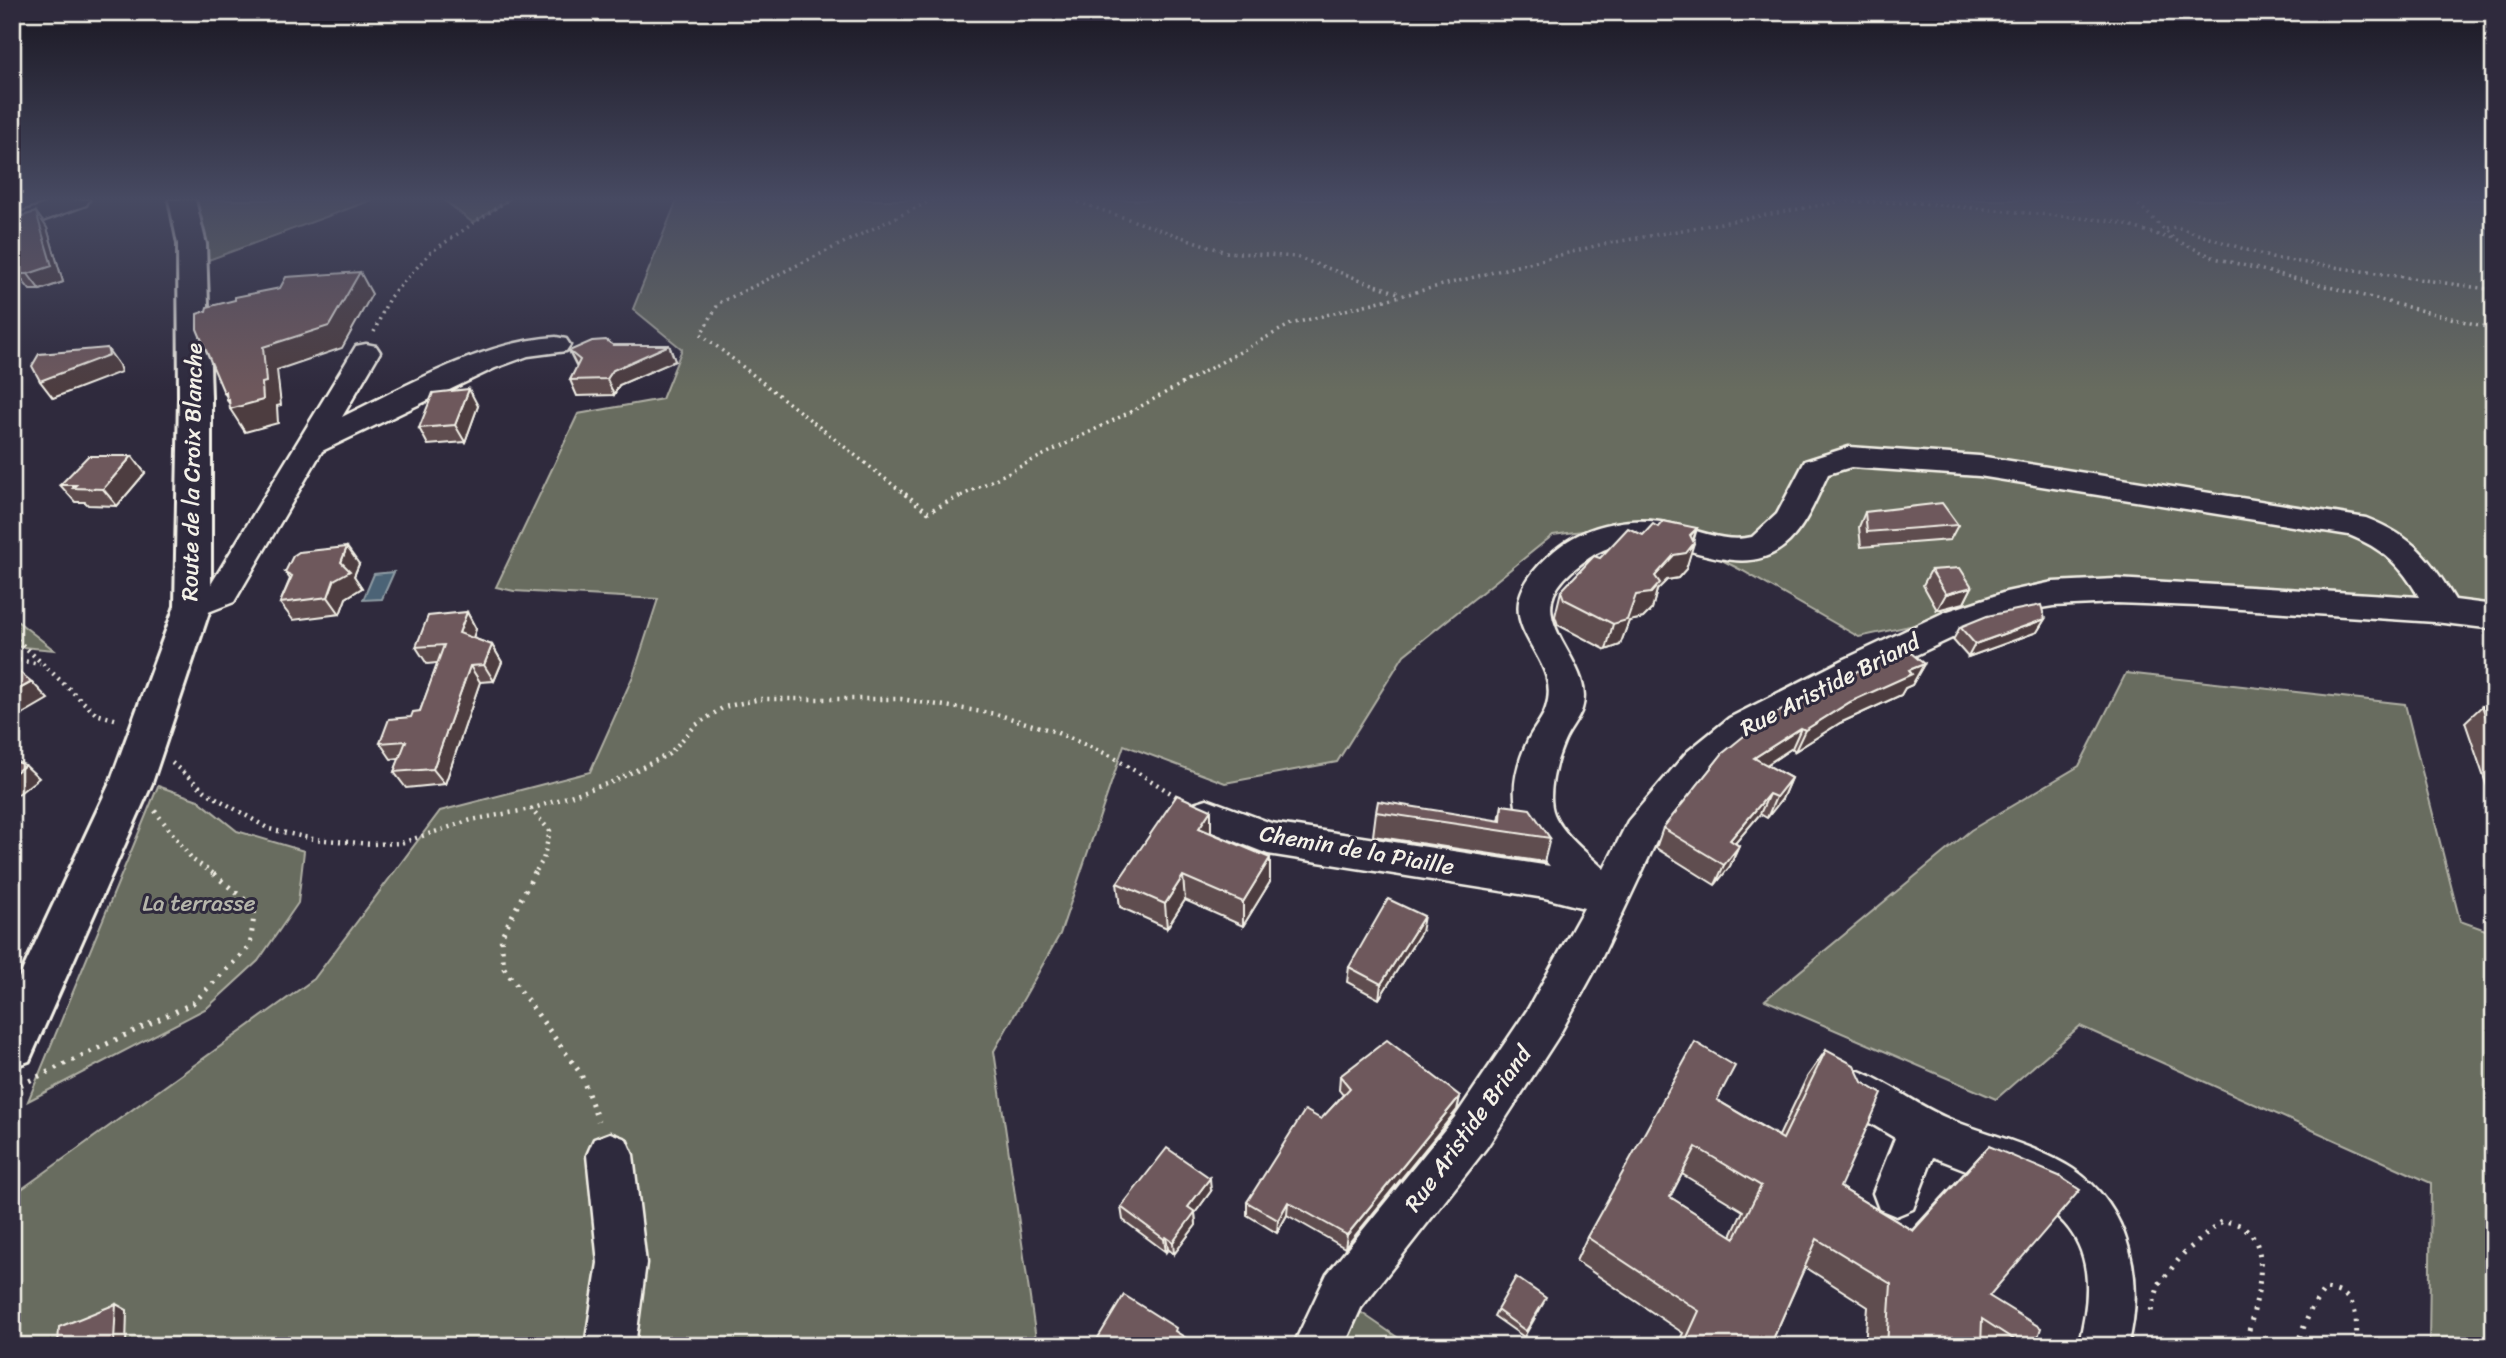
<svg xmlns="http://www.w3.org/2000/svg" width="2506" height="1358" font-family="Sriracha,sans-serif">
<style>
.green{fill:#686c5e;stroke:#aeaea3;stroke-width:2}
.water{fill:#4c6476;stroke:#8f9ca4;stroke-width:2}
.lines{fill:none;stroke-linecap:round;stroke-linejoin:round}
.minor-casing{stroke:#f4f1e8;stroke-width:5}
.major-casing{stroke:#f4f1e8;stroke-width:6}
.path-far2{stroke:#f4f1e8;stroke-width:3.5;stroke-dasharray:2 4.5;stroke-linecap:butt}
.path-far1{stroke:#f4f1e8;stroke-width:4.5;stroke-dasharray:2 5;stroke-linecap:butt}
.path{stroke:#f4f1e8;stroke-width:5;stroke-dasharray:2.5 7;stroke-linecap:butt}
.minor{fill:#2f2a3d;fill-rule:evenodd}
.major{fill:#2f2a3d;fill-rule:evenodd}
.wall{fill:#5f4d4f;stroke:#f4f1e8;stroke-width:2;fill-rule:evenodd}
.shaded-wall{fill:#4d3e40;stroke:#f4f1e8;stroke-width:2}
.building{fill:#6e595c;stroke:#f4f1e8;stroke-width:2;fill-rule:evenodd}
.labels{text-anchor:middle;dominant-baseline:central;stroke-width:6;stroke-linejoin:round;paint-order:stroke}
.street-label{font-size:23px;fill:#f4f1e8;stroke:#2f2a3d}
.park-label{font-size:23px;fill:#b5b5aa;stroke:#2f2a3d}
</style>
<rect width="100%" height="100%" fill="#2f2a3d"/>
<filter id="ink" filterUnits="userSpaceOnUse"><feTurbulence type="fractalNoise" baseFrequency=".0143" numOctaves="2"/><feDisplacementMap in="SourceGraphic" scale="14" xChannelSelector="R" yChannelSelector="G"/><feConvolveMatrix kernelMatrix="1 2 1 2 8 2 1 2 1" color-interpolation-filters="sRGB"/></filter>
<g filter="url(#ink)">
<!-- green -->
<g class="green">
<path d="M182,200H372L192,266V244Z"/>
<path d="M444,200H508L473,223Z"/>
<path d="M677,200H2494V617L2197,594L1984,610L1859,637L1743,571L1649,522L1553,535L1404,655L1337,762L1225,783L1124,745L1060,934L994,1051L1037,1346H12V1196L314,979L440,811L590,772L633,676L658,599L514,591L496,587L578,414L662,399L682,349L633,309Z"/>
<path d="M12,617L54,650L12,646Z"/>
<path d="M2126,673L2405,704L2460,921L2494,933V1346H2429L2431,1183L2080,1026L1996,1099L1765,1000L1971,830L2079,766Z"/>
<path d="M158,786L198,800L237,831L304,851L298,903L258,961L207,1008L28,1101Z"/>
<path d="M1340,1298L1410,1346H1318Z"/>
</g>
<!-- water -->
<path class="water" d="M394,572L382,599L363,600L374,574Z"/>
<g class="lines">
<!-- minor casing -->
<g class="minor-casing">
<g id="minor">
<path d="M56,200H89L86,205L12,232V216Z"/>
<path d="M556,337L566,339L570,345L566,351L528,356L495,368L322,451L234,602L193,618L181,614L176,606L181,598L210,586L356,346L366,344L376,346L380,352L342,417C406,386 484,341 556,337Z"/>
<path d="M1849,447L1979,456L2366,518C2414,537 2429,557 2455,600L2494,605V629L2435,622L2197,606L2116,603L2053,606L2022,611L1969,630L1869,677L1755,738L1713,772L1656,842L1600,961L1558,1037L1487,1147L1361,1308L1344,1346H1293L1327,1274L1455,1117L1528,1009L1584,908L1545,898L1268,854L1194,825L1188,814L1194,803L1207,799L1271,823L1550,866C1513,824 1504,792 1528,740C1533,729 1543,719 1546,708C1566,649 1469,624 1554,551C1587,522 1638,514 1679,526C1702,532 1727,543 1752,537L1777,514L1805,461ZM1851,467L1979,476L2349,535C2382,548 2402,566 2419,597L2116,579L2053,582L2006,592L1945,612L1845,659L1729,718L1687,752L1628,821L1604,869C1588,854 1563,835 1554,814C1546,795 1556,760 1564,742C1569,730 1578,721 1582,709C1595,668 1538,631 1554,594C1559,582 1571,571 1582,563C1654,505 1726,593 1784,546C1805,529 1816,499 1828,474Z"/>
<path d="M1859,1071C1892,1084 1920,1108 1954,1121C1993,1136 2037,1146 2073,1169C2131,1207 2145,1282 2128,1346H2078C2115,1211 2033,1197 1933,1157L1913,1209L1896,1216L1879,1209L1873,1193L1895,1138L1843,1107L1837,1092L1843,1077Z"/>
<path d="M610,1133L626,1139L633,1155L646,1263L635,1346H585L598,1263L587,1155L594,1139Z"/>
</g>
</g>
<!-- major casing -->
<g class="major-casing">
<path id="major" d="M169,200H195L206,244L211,397V606L152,783L29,1061L12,1067V993L110,783L175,606L179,397L178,244Z"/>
</g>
<!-- path-far2 -->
<g class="path-far2">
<path d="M1072,200L1226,252L1296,257L1401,294"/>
<path d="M2134,200L2175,240L2215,258L2494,329"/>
<path d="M2166,229L2176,227L2272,258L2494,290"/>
<path d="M374,332L389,298L431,252L508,200"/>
<path d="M907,496L701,334L719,303L932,200"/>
<path d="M961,496L1134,410L1291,324L1599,245L1843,201L1921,203L2113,221L2175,240"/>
</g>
<!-- path-far1 -->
<g class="path-far1">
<path d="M905,494L928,512L964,494"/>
<path d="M12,635L96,714L118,720"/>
<path d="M12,659L40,664"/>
<path d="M172,763L206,792L269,829L313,839L372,844L401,843L471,820L531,809L550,831L543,860L534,874"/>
<path d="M531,809L612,782L669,754L696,725L724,707L760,699H901L996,714L1053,731L1111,756L1179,798"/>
<path d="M155,811L193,860L214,874"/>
</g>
<!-- path -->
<g class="path">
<path d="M535,872L501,937L504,968L581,1074L598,1121"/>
<path d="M12,1089L193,1003L250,946L255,908L211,872"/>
<path d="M2151,1311L2159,1284L2184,1253L2222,1221C2229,1222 2237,1223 2243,1227C2277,1248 2252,1315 2245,1346"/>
<path d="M2296,1346L2312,1307L2325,1289C2360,1292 2356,1318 2357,1346"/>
</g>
<!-- minor -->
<use href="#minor" class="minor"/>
<!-- major -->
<use href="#major" class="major"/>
</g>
<!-- wall -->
<g class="wall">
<path d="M36,212L47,228L63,282L40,290H30L15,271L12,270V219Z"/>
<path d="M613,345H669L675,361L619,385L614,395L577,396L570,380L577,367L569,351Z"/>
<path d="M478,406L465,442L428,445L419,428Z"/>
<path d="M132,456L145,473L117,506L88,505L85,502H75L60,485Z"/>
<path d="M1865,512L1958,525L1950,540L1861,547L1859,527Z"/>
<path d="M1658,527L1697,528L1686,569L1678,578L1667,580L1657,590L1652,609L1643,618L1629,621L1620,645L1606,650L1558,625L1555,616L1561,591L1600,558Z"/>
<path d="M359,564L354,576L362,588L346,598L340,614L293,620L280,603L290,579L285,572Z"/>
<path d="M1931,570L1972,587L1964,603L1937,610L1923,585Z"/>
<path d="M467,612L476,629L473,638L492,645L502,662L494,681L480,682L445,784L406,788L394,772L400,758L391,759L380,743L420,711L438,663L427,664L416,647Z"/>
<path d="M2045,619L2037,632L1968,657L1953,640L1960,627Z"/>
<path d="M1924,664L1912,685L1905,688L1901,695L1840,723L1795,751L1792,748L1767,765L1791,778L1782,799L1767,818L1760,814L1735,843L1739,846L1730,866L1715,885L1656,848L1663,828L1723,753Z"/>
<path d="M2482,706L2494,708V807L2465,722Z"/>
<path d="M1502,805L1550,838L1544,862L1373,836L1376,812L1499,821Z"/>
<path d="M1211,810V833L1270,858V882L1243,926L1185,900L1167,928L1120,907L1117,883Z"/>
<path d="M1421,932L1379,999L1347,982L1349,967Z"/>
<path d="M1826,1050L1840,1187L1912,1230L1989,1146V1296L2035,1346H1865L1868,1307L1805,1267L1770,1346H1677L1683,1333L1576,1261L1587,1237L1717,1100L1779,1136L1807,1077ZM1682,1174L1743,1211L1731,1236L1670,1197Z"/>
<path d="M1340,1076L1460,1096L1457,1110L1345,1248L1287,1215L1277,1233L1247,1215V1202L1343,1095L1339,1090Z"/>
<path d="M1211,1191L1195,1213L1196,1225L1174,1254L1168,1249L1166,1252L1123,1220L1121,1207Z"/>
<path d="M1543,1304L1524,1337L1494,1316L1497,1310Z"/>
</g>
<!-- shaded-wall -->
<g class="shaded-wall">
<path d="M36,212L47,228L63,282L40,290L28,274Z"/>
<path d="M360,272L372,294L342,348L277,370L281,405L277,406L278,423L245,432L230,409L232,408L227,400L229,399L224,393L263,347Z"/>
<path d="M669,345L675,361L619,385L614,395L607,379L613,370Z"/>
<path d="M107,348L119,365L121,372L53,398L40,381Z"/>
<path d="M469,389L478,406L465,442L455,425Z"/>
<path d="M12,443L17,448L12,454Z"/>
<path d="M132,456L145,473L117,506L103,489Z"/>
<path d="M1697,528L1690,548L1694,543L1686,569L1678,578L1667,580L1657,590L1652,609L1643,618L1629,621L1620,645L1606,650L1613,624L1636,595L1655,576Z"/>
<path d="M347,547L359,564L354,576L362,588L346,598L340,614L328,597Z"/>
<path d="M1972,587L1964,603L1937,610L1946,594Z"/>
<path d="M467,612L476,629L469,649L459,633Z"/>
<path d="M2045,619L2037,632L1968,657L1975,644Z"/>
<path d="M492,645L502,662L494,681L484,665Z"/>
<path d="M1924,664L1912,685L1905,688L1901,695L1840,723L1795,751L1805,730L1850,702L1909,670Z"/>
<path d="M470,666L480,682L445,784L433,769Z"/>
<path d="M32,682L48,699L12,720V693Z"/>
<path d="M1801,728L1792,748L1745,779L1754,758Z"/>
<path d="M25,765L39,778L12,799V775Z"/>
<path d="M1791,778L1782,799L1767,818L1776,797Z"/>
<path d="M1769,794L1760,814L1721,860L1730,840Z"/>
<path d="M1211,810V835L1199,828Z"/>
<path d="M1739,846L1730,866L1715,885L1724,865Z"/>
<path d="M1270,858V882L1243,926V902Z"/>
<path d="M1183,876L1185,900L1167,928L1165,904Z"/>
<path d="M1424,916L1421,932L1379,999L1381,984Z"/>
<path d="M1460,1096L1457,1110L1345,1248L1347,1235Z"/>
<path d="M1210,1178L1211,1191L1195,1213L1196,1225L1174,1254L1173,1242L1188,1207Z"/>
<path d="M1288,1202L1287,1215L1277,1233L1278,1220Z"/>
<path d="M1166,1237L1168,1249L1166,1252L1164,1239Z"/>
<path d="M116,1304L127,1310L126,1346H101Z"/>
</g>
<!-- building -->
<g class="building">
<path d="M36,212L52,266L28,274H17L12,266V219Z"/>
<path d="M360,272L329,326L263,347L266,382L262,383L263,400L230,409L229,399L227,400L226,392L224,393L197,329V314L206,311L207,307L235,300V297L280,288L286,277Z"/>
<path d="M606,340L613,345H669L613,370L607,379L570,380L580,360L569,351L592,341Z"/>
<path d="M107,348L109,355L40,381L32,366L39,354Z"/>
<path d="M469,389L455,425L419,428L433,393Z"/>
<path d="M88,456H132L103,489L73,488L76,485H60Z"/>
<path d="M1942,503L1958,525L1867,532L1865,512Z"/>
<path d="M1663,521L1697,528L1690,535L1694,543L1686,553L1674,555L1655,576L1660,583L1651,593L1636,595L1627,620L1613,624L1564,599L1561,591L1594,556L1600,558L1628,528L1643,535L1653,524L1658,527Z"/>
<path d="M347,547L341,562L350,571L334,580L328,597L280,603L292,576L285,572L293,556L299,552Z"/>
<path d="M1960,568L1972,587L1946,594L1931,570Z"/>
<path d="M2041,605L2045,619L1975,644L1960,627L1987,616Z"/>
<path d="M467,612L459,633L492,645L484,665L470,666L433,769L394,772L406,741L380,743L389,719L411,717L413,712L420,711L444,645L416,647L428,616Z"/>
<path d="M1904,647L1924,664L1909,670L1912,674L1850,702L1805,730L1801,728L1754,758L1791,778L1776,797L1769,794L1730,840L1739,846L1724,865L1663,828L1723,753L1765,719Z"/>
<path d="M12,666L32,682L12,693Z"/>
<path d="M2482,706L2494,708V739Z"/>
<path d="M12,760L25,765L12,775Z"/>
<path d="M1177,795L1211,810L1199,828L1270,858L1243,902L1183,876L1165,904L1117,883Z"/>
<path d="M1378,801L1501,821L1502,805L1530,809L1550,838L1376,812Z"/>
<path d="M1388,899L1424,916L1381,984L1349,967Z"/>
<path d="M1387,1040L1460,1096L1347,1235L1288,1202L1278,1220L1247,1202L1305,1110L1321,1119L1350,1088L1340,1076Z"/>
<path d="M1695,1042L1735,1066L1717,1100L1783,1139L1826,1050L1854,1065L1862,1082L1882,1094L1840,1187L1913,1231L1989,1146L2059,1176L2080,1190L1989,1296L2041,1328L2035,1346H2024L1982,1319L1981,1346H1887L1891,1284L1817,1239L1770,1346H1683L1699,1311L1587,1237ZM1696,1147L1761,1186L1735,1238L1670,1197Z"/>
<path d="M1167,1148L1210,1178L1188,1207L1195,1212L1173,1242L1166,1237L1164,1239L1121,1207Z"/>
<path d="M1516,1277L1546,1298L1526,1331L1497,1310Z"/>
<path d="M1124,1295L1176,1328L1175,1331L1197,1345L1196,1346H1093Z"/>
<path d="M116,1304L114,1341L101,1346H58L59,1327Z"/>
</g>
</g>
<!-- sky -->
<linearGradient id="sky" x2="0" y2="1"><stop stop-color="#1a1722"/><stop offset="0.51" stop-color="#474a62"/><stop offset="1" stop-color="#474a62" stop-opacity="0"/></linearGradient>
<rect width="2506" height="390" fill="url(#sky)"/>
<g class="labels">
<!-- street labels -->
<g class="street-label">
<text transform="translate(192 472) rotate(-89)">Route de la Croix Blanche</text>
<text transform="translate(1830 685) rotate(-27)">Rue Aristide Briand</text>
<text transform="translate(1357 850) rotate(10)">Chemin de la Piaille</text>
<text transform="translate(1468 1129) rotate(-54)">Rue Aristide Briand</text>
</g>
<!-- park labels -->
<g class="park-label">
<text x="199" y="903">La terrasse</text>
</g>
</g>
<!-- margin -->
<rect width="2506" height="1358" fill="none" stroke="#2f2a3d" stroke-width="42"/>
<rect x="21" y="21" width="2464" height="1316" fill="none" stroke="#f4f1e8" stroke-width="2.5" filter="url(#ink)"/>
</svg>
